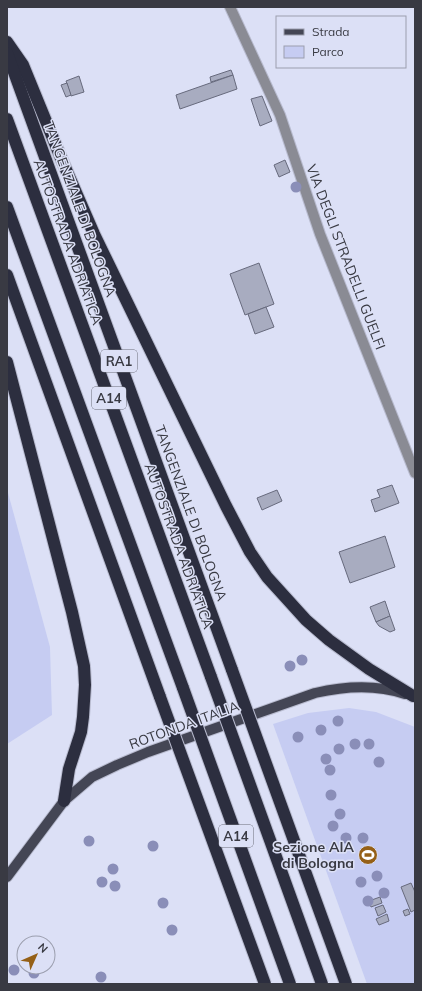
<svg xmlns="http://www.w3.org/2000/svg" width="422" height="991" font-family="Mulish,sans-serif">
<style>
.green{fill:#c6ccf2}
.building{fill:#a8acc0;stroke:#676a7d}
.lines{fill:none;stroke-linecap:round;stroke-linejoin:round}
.minor-casing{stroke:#b8bbcf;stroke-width:12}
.major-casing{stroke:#b8bbcf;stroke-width:12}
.highway-casing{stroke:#b8bbcf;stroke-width:14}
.minor{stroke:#8a8b94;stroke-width:10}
.major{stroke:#444655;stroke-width:10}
.highway{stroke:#2c2e3f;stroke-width:12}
.highway-bridge-casing{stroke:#b8bbcf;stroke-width:14;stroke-linecap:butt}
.highway-bridge{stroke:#2c2e3f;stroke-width:12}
.tree{fill:#8a8eb8}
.labels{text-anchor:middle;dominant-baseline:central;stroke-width:3;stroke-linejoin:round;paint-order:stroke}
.shield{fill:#dce0f6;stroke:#6a6c79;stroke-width:1}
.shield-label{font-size:13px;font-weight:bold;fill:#393a43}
.street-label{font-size:14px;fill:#393a43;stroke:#dce0f6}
.poi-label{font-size:14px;font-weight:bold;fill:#393a43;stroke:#dce0f6;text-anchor:end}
</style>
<rect width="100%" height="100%" fill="#dce0f6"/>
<!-- green -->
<g class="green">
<path d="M7,489L50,647L52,715L7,744Z"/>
<path d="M349,708L376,712L415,727V984H367L273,724L308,713Z"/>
</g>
<!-- building -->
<g class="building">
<path d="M231,70L233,75L211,82L210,77Z"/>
<path d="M233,75L237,89L180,109L176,95Z"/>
<path d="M79,76L84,92L71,96L66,81Z"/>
<path d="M67,83L71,95L66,97L61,85Z"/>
<path d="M262,96L272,121L260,126L251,99Z"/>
<path d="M285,160L290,172L279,177L274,165Z"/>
<path d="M259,263L274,304L245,315L230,274Z"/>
<path d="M266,307L274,327L255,334L248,314Z"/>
<path d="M392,485L399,503L375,512L371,500L380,497L377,490Z"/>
<path d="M277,490L282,501L262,510L257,498Z"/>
<path d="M385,536L395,567L350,583L339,552Z"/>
<path d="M385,601L390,616L376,622L370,607Z"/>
<path d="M390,616L395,630L390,632L379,626L376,622Z"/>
<path d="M411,883L415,892V910L411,912L401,887Z"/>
<path d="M380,897L382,903L371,907L369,901Z"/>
<path d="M383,905L386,912L378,916L375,908Z"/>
<path d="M408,909L410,914L405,916L403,911Z"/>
<path d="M387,914L389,921L379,925L376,919Z"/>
</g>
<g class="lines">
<!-- minor casing -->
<g class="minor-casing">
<path id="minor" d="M230,7L280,115L320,234L415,473"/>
</g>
<!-- major casing -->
<g class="major-casing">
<path id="major" d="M7,877L64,801L92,777L117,765L148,752L315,693C345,686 376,684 405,694"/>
</g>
<!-- highway casing -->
<g class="highway-casing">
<g id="highway">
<path d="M7,42L23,65L61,158L94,234L226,506L250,552L267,577L306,620L329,640L369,669L413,696"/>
<path d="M7,53L232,670"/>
<path d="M7,119L211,677"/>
<path d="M7,207L183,688"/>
<path d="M7,275L160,697"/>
<path d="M7,362L72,612L84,666L85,685L83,717L81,732L69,769L64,801"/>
</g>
</g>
<!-- minor -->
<use href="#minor" class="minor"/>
<!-- major -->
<use href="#major" class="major"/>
<!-- highway -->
<use href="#highway" class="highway"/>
<!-- highway-bridge casing -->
<g class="highway-bridge-casing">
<g id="highway-bridge">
<path d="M232,670L346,984"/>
<path d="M211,677L322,984"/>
<path d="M183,688L290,984"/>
<path d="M160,697L265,984"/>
</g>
</g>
<!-- highway-bridge -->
<use href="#highway-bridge" class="highway-bridge"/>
</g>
<!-- trees -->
<g class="tree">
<circle cx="296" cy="187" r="5.5"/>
<circle cx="302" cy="660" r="5.5"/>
<circle cx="290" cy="666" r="5.5"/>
<circle cx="338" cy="721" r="5.5"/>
<circle cx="321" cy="730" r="5.5"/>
<circle cx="298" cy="737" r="5.5"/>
<circle cx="355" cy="744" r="5.5"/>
<circle cx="369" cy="744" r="5.5"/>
<circle cx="339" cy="749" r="5.5"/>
<circle cx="326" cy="759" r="5.5"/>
<circle cx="379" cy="762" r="5.5"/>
<circle cx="330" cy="770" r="5.5"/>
<circle cx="331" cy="795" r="5.5"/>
<circle cx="340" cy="814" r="5.5"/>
<circle cx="333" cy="826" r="5.5"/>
<circle cx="346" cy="838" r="5.5"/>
<circle cx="363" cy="838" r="5.5"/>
<circle cx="89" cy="841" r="5.5"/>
<circle cx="153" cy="846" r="5.5"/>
<circle cx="113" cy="869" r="5.5"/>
<circle cx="377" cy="876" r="5.5"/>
<circle cx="102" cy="882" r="5.5"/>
<circle cx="361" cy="882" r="5.5"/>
<circle cx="115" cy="886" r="5.5"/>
<circle cx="384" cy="893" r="5.5"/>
<circle cx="368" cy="901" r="5.5"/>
<circle cx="163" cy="903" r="5.5"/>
<circle cx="172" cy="930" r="5.5"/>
<circle cx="14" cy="970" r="5.5"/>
<circle cx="34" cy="973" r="5.5"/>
<circle cx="101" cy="977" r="5.5"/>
</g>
<!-- icons -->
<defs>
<g id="stadium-disc" transform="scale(1)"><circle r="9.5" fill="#956017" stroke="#dce0f6"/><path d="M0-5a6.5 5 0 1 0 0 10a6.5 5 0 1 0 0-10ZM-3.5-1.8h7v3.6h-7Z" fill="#fff"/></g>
</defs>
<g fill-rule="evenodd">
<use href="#stadium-disc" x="368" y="855"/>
</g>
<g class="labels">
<!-- shield labels -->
<g class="shield">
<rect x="101" y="350" width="36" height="22" rx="3"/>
<rect x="92" y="387" width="34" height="22" rx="3"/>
<rect x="219" y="825" width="34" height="22" rx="3"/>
</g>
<g class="shield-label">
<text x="119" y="361">RA1</text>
<text x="109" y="398">A14</text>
<text x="236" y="836">A14</text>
</g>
<!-- street labels -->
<g class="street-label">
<text transform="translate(80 209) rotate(70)">TANGENZIALE DI BOLOGNA</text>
<text transform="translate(68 242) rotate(70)">AUTOSTRADA ADRIATICA</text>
<text transform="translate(346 257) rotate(69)">VIA DEGLI STRADELLI GUELFI</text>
<text transform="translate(191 513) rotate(70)">TANGENZIALE DI BOLOGNA</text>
<text transform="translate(179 546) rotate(70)">AUTOSTRADA ADRIATICA</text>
<text transform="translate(184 725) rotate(-20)">ROTONDA ITALIA</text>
</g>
<!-- poi labels -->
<g class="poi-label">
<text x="354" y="847">Sezione AIA<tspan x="354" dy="16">di Bologna</tspan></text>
</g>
</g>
<!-- border -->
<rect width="422" height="991" fill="none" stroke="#393a43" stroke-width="16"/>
<!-- legend -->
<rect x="276" y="16" width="130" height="52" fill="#dce0f6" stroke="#9b9eae"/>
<rect x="284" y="29" width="20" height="6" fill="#444655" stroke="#9b9eae"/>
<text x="312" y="36" font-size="12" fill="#393a43">Strada</text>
<rect x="284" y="46" width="20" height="12" fill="#c6ccf2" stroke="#9b9eae"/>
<text x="312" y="56" font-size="12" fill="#393a43">Parco</text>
<!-- north arrow -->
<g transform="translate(36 955) rotate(45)"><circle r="19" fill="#dce0f6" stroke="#9b9eae"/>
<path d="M0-3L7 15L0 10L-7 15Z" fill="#956017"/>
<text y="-6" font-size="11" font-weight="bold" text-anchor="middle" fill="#393a43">N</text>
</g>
</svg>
